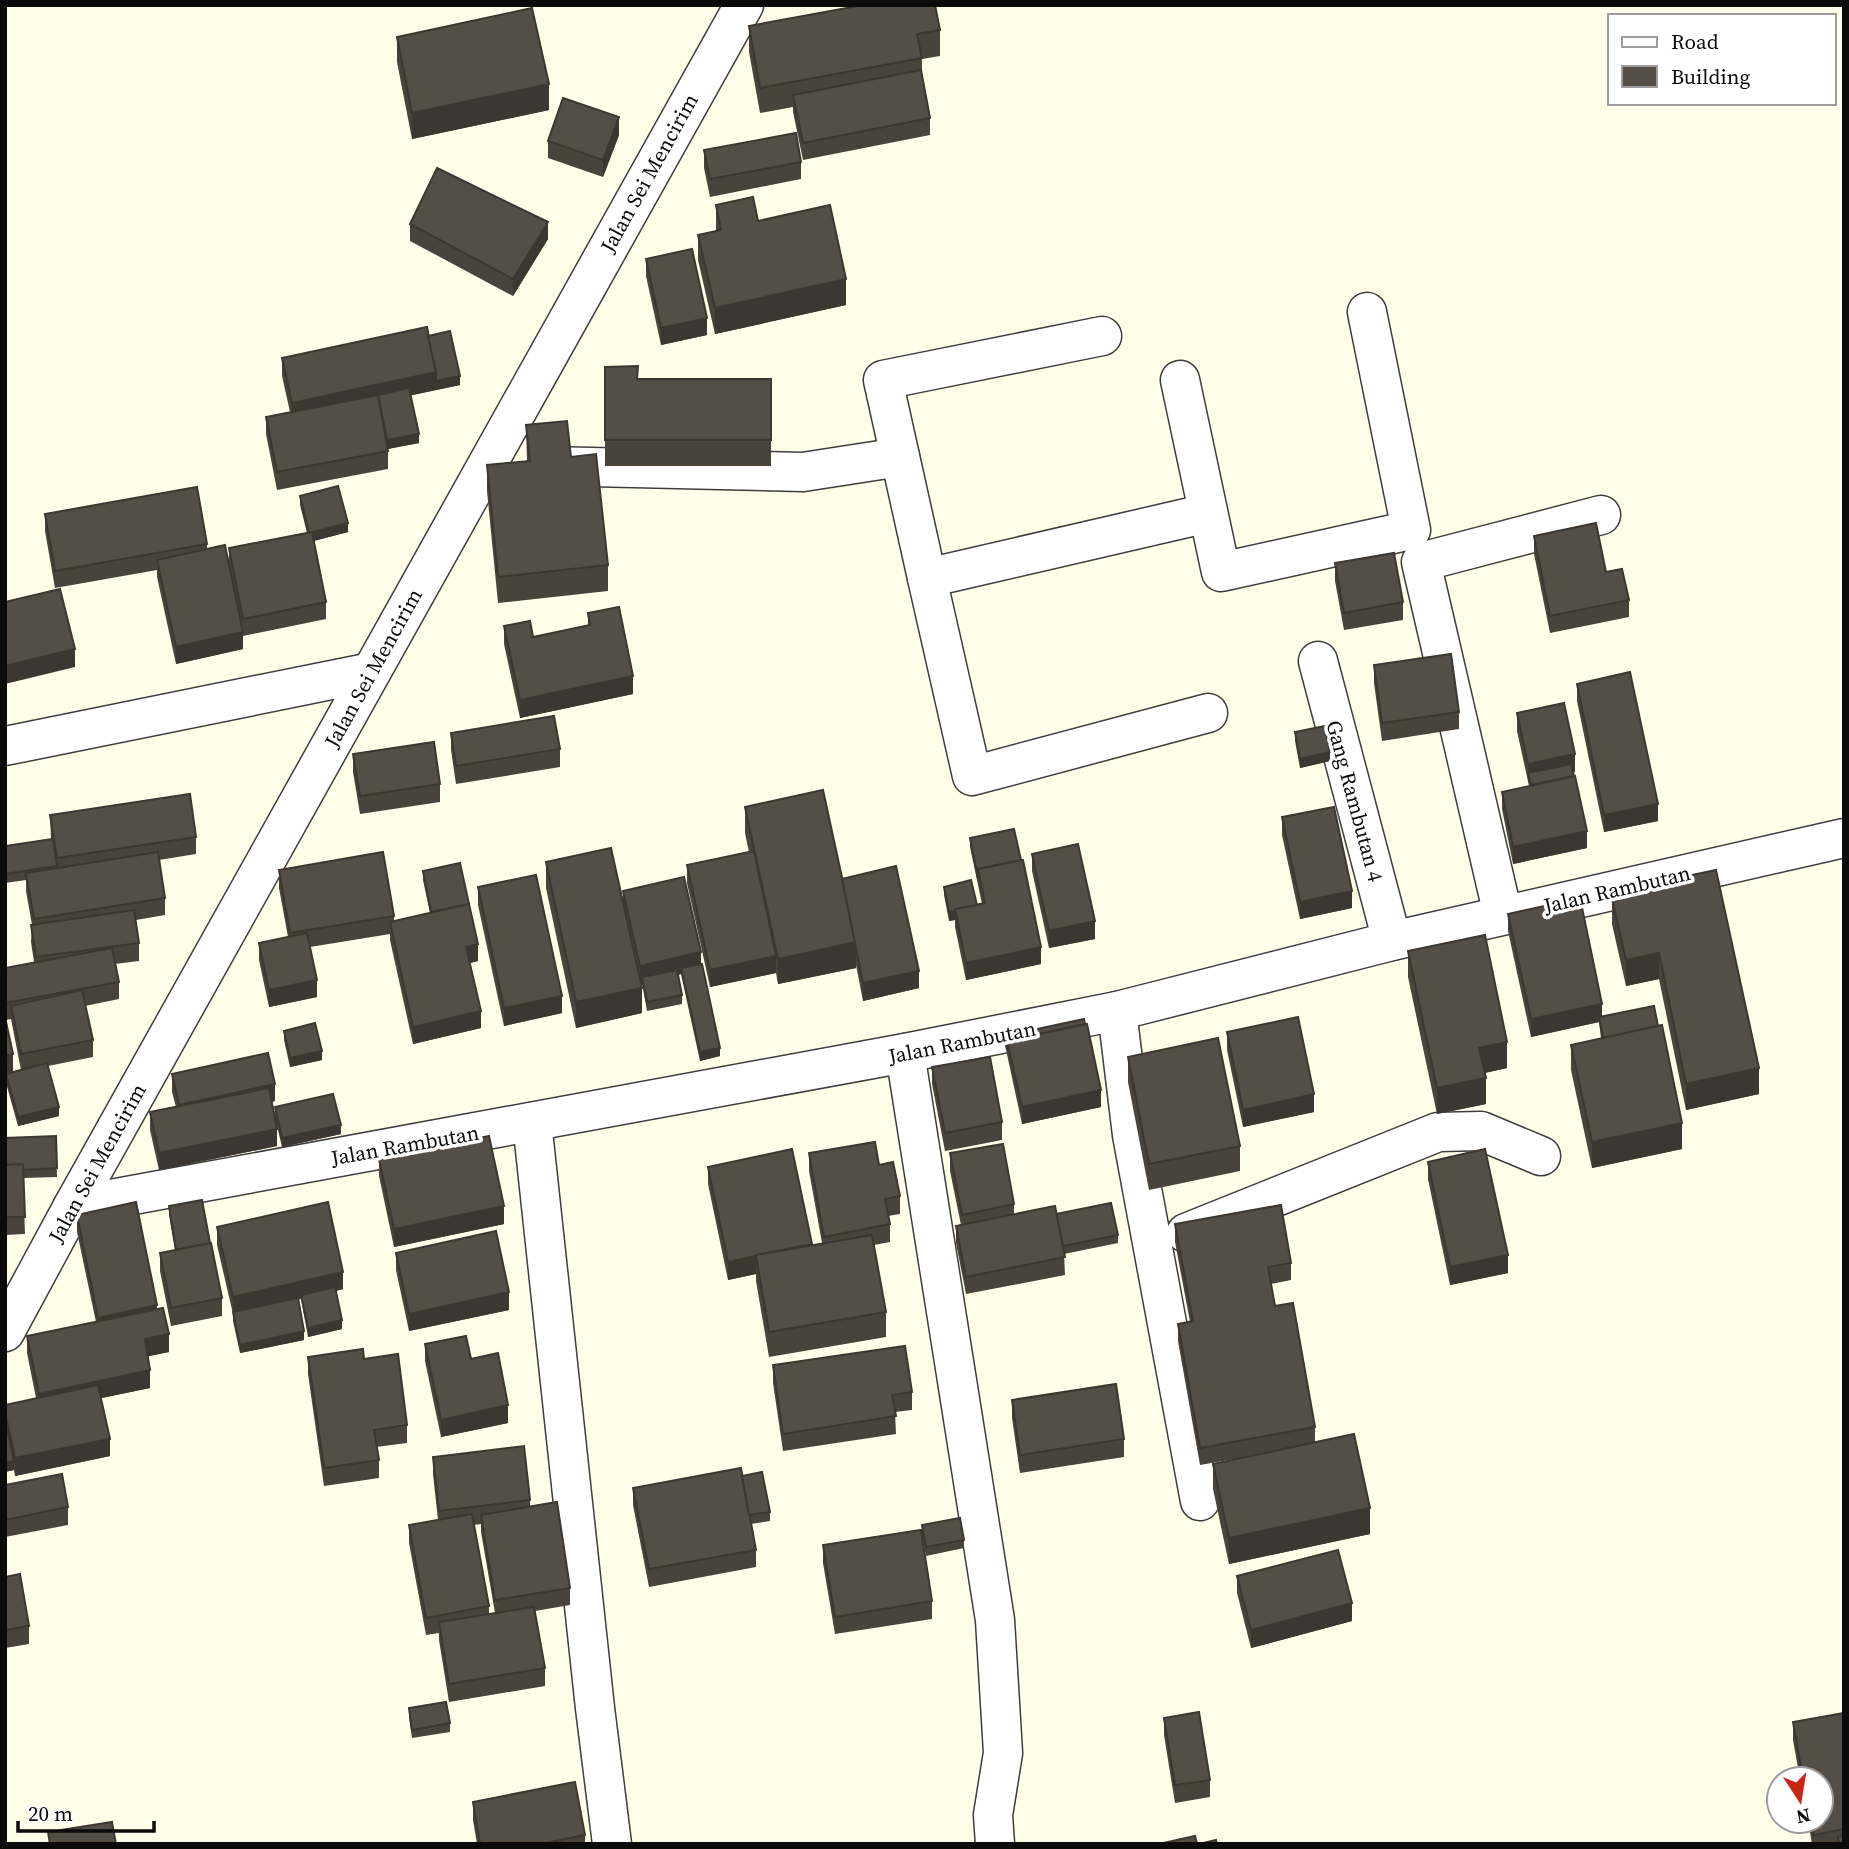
<svg xmlns="http://www.w3.org/2000/svg" width="1849" height="1849" font-family="'Source Serif 4',serif">
<style>
.lines{fill:none;stroke-linecap:round;stroke-linejoin:round}
.minor-casing{stroke:#3e3e3e;stroke-width:41}
.minor{stroke:#fff;stroke-width:38}
.wall{fill:#49433c;fill-rule:evenodd}
.shaded-wall{fill:#3c3731}
.building{fill:#554e46;stroke:#3c3731;stroke-width:2}
.labels{text-anchor:middle;dominant-baseline:central;stroke-width:7;stroke-linejoin:round;paint-order:stroke}
.street-label{font-size:21px;fill:#0b0b0b;stroke:#fff}
</style>
<rect width="100%" height="100%" fill="#fffee9"/>
<g class="lines">
<!-- minor casing -->
<g class="minor-casing">
<g id="minor">
<path d="M1180,380L1221,572L1411,530L1367,312"/>
<path d="M547,466L803,472L900,457"/>
<path d="M1208,513L927,578L972,776L1208,713"/>
<path d="M927,578L883,380L1102,336"/>
<path d="M1318,661L1392,941"/>
<path d="M5,746L371,672"/>
<path d="M1503,915L1421,562L1601,515"/>
<path d="M1117,1011L1132,1135L1200,1501"/>
<path d="M905,1053L995,1620L1003,1753L993,1815L995,1844"/>
<path d="M532,1122L595,1708L612,1844"/>
<path d="M73,1206L905,1053L1117,1011L1392,941L1844,838"/>
<path d="M1186,1233L1438,1132L1481,1131L1541,1156"/>
<path d="M5,1332L73,1206L744,5"/>
</g>
</g>
<!-- minor -->
<use href="#minor" class="minor"/>
</g>
<!-- wall -->
<g class="wall">
<path d="M749,26L940,30V56L922,59V74L930,118V135L803,160L793,112V107L760,113L749,52Z"/>
<path d="M397,37L549,110L412,139L397,62Z"/>
<path d="M619,135L603,177L548,158V141Z"/>
<path d="M704,150L801,162V179L710,197L704,168Z"/>
<path d="M716,205L758,221L846,305L715,334L698,260V235L716,231Z"/>
<path d="M410,224L548,239L513,296L410,241Z"/>
<path d="M646,259L707,335L661,345L646,276Z"/>
<path d="M428,336L460,385L411,395L419,443L388,449V469L277,490L266,434V417L290,412L282,376V358Z"/>
<path d="M605,367L638,379H771V466H605Z"/>
<path d="M526,425L571,457L608,565V591L498,603L487,491V465L527,462Z"/>
<path d="M300,496L348,532L314,541L326,602V619L243,636V649L176,664L157,577V570L55,588L45,531V514L207,544V549L229,563V548L307,533L300,505Z"/>
<path d="M1534,536L1606,572L1629,600V617L1550,633L1534,554Z"/>
<path d="M1335,563L1403,602V620L1344,630L1335,581Z"/>
<path d="M588,613L633,694L520,718L504,644V626L533,637L588,625Z"/>
<path d="M1374,665L1459,712V729L1382,741L1374,683Z"/>
<path d="M1577,684L1658,821L1604,832L1577,701Z"/>
<path d="M1517,713L1575,772H1573L1587,848L1513,864L1502,809V792L1529,786L1517,731Z"/>
<path d="M1295,732L1330,761L1300,768L1295,741Z"/>
<path d="M451,733L560,749V767L456,784L451,750Z"/>
<path d="M353,754L440,784V802L360,814L353,772Z"/>
<path d="M745,807L842,879L919,988L863,1001L856,965V968L778,984L776,973L710,987L687,883V865L749,852L745,833Z"/>
<path d="M50,815L196,837V854L159,860L165,898V915L136,920L139,943V961L115,964L119,982V999L85,1006L93,1040V1057L48,1066L59,1116L18,1126L6,1083V1074L21,1070L11,1019L6,1020L13,1072L5,1073V968L34,962L31,942L32,925L26,891V880L5,883V846L51,839Z"/>
<path d="M1282,817L1352,908L1300,919L1282,835Z"/>
<path d="M970,838L1041,964L966,980L955,927V920L949,921L944,895V887L977,905L982,904L970,847Z"/>
<path d="M1032,854L1095,939L1049,948L1032,871Z"/>
<path d="M546,862L623,905V891L701,964L720,1056L700,1061L681,974L678,975L682,995V1004L647,1011L642,983L641,984L642,1013L576,1028L546,888Z"/>
<path d="M279,870L394,916V921L430,913L423,880V871L478,961L470,963L481,1028L413,1044L390,940V934L310,947L317,997L269,1007L259,960V943L288,937L279,888Z"/>
<path d="M1644,885L1759,1094L1686,1110L1659,979L1626,986L1612,924V899L1644,892Z"/>
<path d="M478,887L562,1013L504,1026L478,905Z"/>
<path d="M1508,914L1602,1017L1682,1149L1592,1168L1571,1070V1045L1601,1038L1599,1022L1531,1037L1508,931Z"/>
<path d="M1408,951L1507,1068L1485,1073L1486,1104L1437,1114L1408,977Z"/>
<path d="M1085,1024L1101,1107L1022,1124L1005,1045V1036Z"/>
<path d="M284,1031L322,1060L290,1067L284,1040Z"/>
<path d="M1227,1032L1314,1112L1243,1127L1227,1050Z"/>
<path d="M1128,1057L1240,1146V1171L1149,1190L1128,1082Z"/>
<path d="M932,1067L1002,1122V1140L945,1151L932,1084Z"/>
<path d="M172,1074L275,1101L272,1102L275,1115V1107L341,1134L282,1147L275,1118L277,1146L159,1170L150,1130V1112L176,1107L172,1092Z"/>
<path d="M56,1136L57,1177L23,1178L25,1234L5,1235V1138Z"/>
<path d="M809,1153L879,1165L900,1196V1214L888,1216L890,1224V1242L874,1245L886,1312V1337L769,1357L756,1281V1274L728,1280L708,1184V1167L812,1245L822,1243L809,1171Z"/>
<path d="M950,1153L1014,1204V1214H1056L1118,1235V1243L1064,1254L1065,1275L966,1294L956,1243V1226L961,1225L950,1171Z"/>
<path d="M379,1159L504,1224L394,1247L379,1176Z"/>
<path d="M1428,1162L1508,1273L1450,1285L1428,1179Z"/>
<path d="M169,1206L210,1243L222,1298V1316L171,1326L160,1271V1253L175,1250L169,1215Z"/>
<path d="M77,1215L157,1309L169,1352L148,1356L150,1388L101,1398L110,1456L15,1476L14,1470L5,1472V1405L36,1398L27,1353V1336L96,1322L77,1232Z"/>
<path d="M1175,1224L1291,1263V1280L1271,1284L1275,1306L1315,1427V1442L1370,1534L1229,1564L1213,1489V1464L1234,1459L1200,1465L1178,1341V1324L1190,1322L1175,1242Z"/>
<path d="M217,1227L343,1289L336,1291L342,1329L308,1337L301,1299H298L304,1340L240,1353L233,1321V1314L217,1245Z"/>
<path d="M396,1253L509,1310L409,1331L396,1270Z"/>
<path d="M425,1344L471,1359L508,1423L441,1437L425,1361Z"/>
<path d="M308,1357L364,1359L407,1425V1443L376,1447L379,1460V1478L324,1486L308,1374Z"/>
<path d="M773,1365L912,1392V1410L895,1412L896,1434L783,1451L773,1383Z"/>
<path d="M1012,1400L1124,1439V1457L1020,1473L1012,1418Z"/>
<path d="M433,1457L530,1500V1507L570,1588V1605L535,1611L545,1668V1686L449,1702L439,1640V1633L426,1635L409,1543V1525L438,1520L433,1474ZM481,1524V1532L495,1613L489,1614V1606L474,1525Z"/>
<path d="M742,1476L770,1512V1521L751,1524L756,1550V1567L649,1587L633,1505V1488Z"/>
<path d="M5,1485L68,1507V1525L5,1537Z"/>
<path d="M922,1525L964,1540V1548L926,1556L922,1534Z"/>
<path d="M823,1545L932,1601V1619L835,1634L823,1563Z"/>
<path d="M1237,1576L1352,1621L1251,1648L1237,1593Z"/>
<path d="M5,1577L29,1626V1644L5,1648Z"/>
<path d="M409,1708L450,1723V1732L412,1738L409,1717Z"/>
<path d="M1844,1713V1844H1812L1808,1821H1821V1779H1800L1793,1740V1722Z"/>
<path d="M1164,1718L1210,1780V1797L1175,1803L1164,1735Z"/>
<path d="M473,1802L585,1835V1844H477L473,1820Z"/>
</g>
<!-- shaded-wall -->
<g class="shaded-wall">
<path d="M549,84V110L412,139V113Z"/>
<path d="M619,117V135L603,177V160Z"/>
<path d="M548,222V239L513,296V279Z"/>
<path d="M846,279V305L715,334V308Z"/>
<path d="M707,318V335L661,345V328Z"/>
<path d="M436,372L460,376V385L292,421V403Z"/>
<path d="M419,434V443L387,449V440Z"/>
<path d="M348,523V532L309,542V533Z"/>
<path d="M243,632V649L176,664V647Z"/>
<path d="M75,649V667L5,684V666Z"/>
<path d="M633,676V694L520,718V700Z"/>
<path d="M1330,752V761L1300,768V759Z"/>
<path d="M1575,754V772L1530,782L1528,773V764Z"/>
<path d="M1658,804V821L1604,832V815Z"/>
<path d="M1587,831V848L1513,864V847Z"/>
<path d="M1352,891V908L1300,919V902Z"/>
<path d="M955,911V920L949,921V912Z"/>
<path d="M1095,921V939L1049,948V931Z"/>
<path d="M856,942V968L778,984V959Z"/>
<path d="M478,944V961L466,964V947Z"/>
<path d="M1041,947V964L966,980V963Z"/>
<path d="M701,952V970L681,968V974L643,983L642,977V983L640,984V966Z"/>
<path d="M1659,953V979L1626,986V960Z"/>
<path d="M776,956V973L710,987V970Z"/>
<path d="M919,971V988L863,1001V983Z"/>
<path d="M317,980V997L269,1007V990Z"/>
<path d="M642,988V1013L576,1028V1002Z"/>
<path d="M562,996V1013L504,1026V1008Z"/>
<path d="M1602,1004V1022L1599,1017V1022L1531,1037V1019Z"/>
<path d="M481,1011V1028L413,1044V1027Z"/>
<path d="M1507,1042V1068L1479,1074V1048Z"/>
<path d="M720,1048V1056L700,1061V1052Z"/>
<path d="M322,1051V1060L290,1067V1058Z"/>
<path d="M13,1054V1072L5,1073V1056Z"/>
<path d="M1759,1068V1094L1686,1110V1084Z"/>
<path d="M1486,1078V1104L1437,1114V1088Z"/>
<path d="M275,1084V1101L179,1122V1105Z"/>
<path d="M1101,1090V1107L1022,1124V1107Z"/>
<path d="M1314,1094V1112L1243,1127V1110Z"/>
<path d="M59,1107V1116L18,1126V1117Z"/>
<path d="M1682,1123V1149L1592,1168V1142Z"/>
<path d="M341,1125V1134L282,1147V1138Z"/>
<path d="M277,1129V1146L159,1170V1153Z"/>
<path d="M504,1206V1224L394,1247V1229Z"/>
<path d="M1508,1255V1273L1450,1285V1267Z"/>
<path d="M756,1256V1274L728,1280V1262Z"/>
<path d="M343,1272V1289L301,1299V1295V1299L233,1314V1297Z"/>
<path d="M509,1292V1310L409,1331V1314Z"/>
<path d="M157,1305V1323L98,1335V1318Z"/>
<path d="M342,1320V1329L308,1337V1328Z"/>
<path d="M304,1331V1340L240,1353V1345Z"/>
<path d="M169,1334V1352L145,1357V1339Z"/>
<path d="M150,1370V1388L39,1411V1394Z"/>
<path d="M508,1405V1423L441,1437V1420Z"/>
<path d="M110,1439V1456L15,1476V1458Z"/>
<path d="M14,1461V1470L5,1472V1463Z"/>
<path d="M1370,1508V1534L1229,1564V1538Z"/>
<path d="M1352,1603V1621L1251,1648V1630Z"/>
</g>
<!-- building -->
<g class="building">
<path d="M863,5H935L940,30L917,34L922,58L760,88L749,26Z"/>
<path d="M532,8L549,84L412,113L397,37Z"/>
<path d="M921,70L930,118L803,143L793,95Z"/>
<path d="M563,98L619,117L603,160L548,141Z"/>
<path d="M796,133L801,162L710,179L704,150Z"/>
<path d="M437,168L548,222L513,279L410,224Z"/>
<path d="M753,197L758,221L830,205L846,279L715,308L698,235L721,230L716,205Z"/>
<path d="M692,249L707,318L661,328L646,259Z"/>
<path d="M427,327L436,372L292,403L282,358Z"/>
<path d="M450,331L460,376L436,381V372L428,336Z"/>
<path d="M638,366L637,379H771V440H605V367Z"/>
<path d="M409,388L419,434L387,440L378,395Z"/>
<path d="M378,395L388,451L277,472L266,417Z"/>
<path d="M567,421L571,457L596,454L608,565L498,577L487,465L530,461L526,425Z"/>
<path d="M338,486L348,523L309,533L300,496Z"/>
<path d="M197,487L207,544L55,571L45,514Z"/>
<path d="M1596,523L1606,572L1622,569L1629,600L1550,616L1534,536Z"/>
<path d="M312,532L326,602L243,619L229,548Z"/>
<path d="M225,545L243,632L176,647L157,560Z"/>
<path d="M1394,553L1403,602L1344,613L1335,563Z"/>
<path d="M60,589L75,649L5,666V602Z"/>
<path d="M619,607L633,676L520,700L504,626L530,621L533,637L590,625L588,613Z"/>
<path d="M1451,654L1459,712L1382,723L1374,665Z"/>
<path d="M1630,672L1658,804L1604,815L1577,684Z"/>
<path d="M1564,703L1575,754L1528,764L1517,713Z"/>
<path d="M554,716L560,749L456,766L451,733Z"/>
<path d="M1325,726L1330,752L1300,759L1295,732Z"/>
<path d="M434,742L440,784L360,796L353,754Z"/>
<path d="M1571,764L1574,776L1531,785L1528,773Z"/>
<path d="M1575,776L1587,831L1513,847L1502,792Z"/>
<path d="M823,790L856,942L778,959L745,807Z"/>
<path d="M190,794L196,837L57,858L50,815Z"/>
<path d="M1334,807L1352,891L1300,902L1282,817Z"/>
<path d="M1014,829L1021,860L978,869V878L970,838Z"/>
<path d="M53,839L57,866L5,874V846Z"/>
<path d="M1078,844L1095,921L1049,931L1032,854Z"/>
<path d="M611,848L642,988L576,1002L546,862Z"/>
<path d="M754,851L776,956L710,970L687,865Z"/>
<path d="M158,852L165,898L34,919L26,873Z"/>
<path d="M383,852L394,916L290,933L279,870Z"/>
<path d="M1023,860L1041,947L966,963L955,909L985,903L978,869Z"/>
<path d="M460,863L469,904L431,912L423,871Z"/>
<path d="M896,866L919,971L863,983L842,879Z"/>
<path d="M1716,870L1759,1068L1686,1084L1659,953L1626,960L1612,899L1646,892L1644,885Z"/>
<path d="M536,875L562,996L504,1008L478,887Z"/>
<path d="M684,877L701,952L640,966L623,891Z"/>
<path d="M971,880L977,905L955,909V911L949,912L944,887Z"/>
<path d="M1580,898L1602,1004L1531,1019L1508,914Z"/>
<path d="M469,904L478,944L466,947L481,1011L413,1027L390,922Z"/>
<path d="M134,910L139,943L36,957L31,925Z"/>
<path d="M307,933L317,980L269,990L259,943Z"/>
<path d="M1485,935L1507,1042L1479,1048L1486,1078L1437,1088L1408,951Z"/>
<path d="M112,948L119,982L5,1003V968Z"/>
<path d="M702,964L720,1048L700,1052L681,968Z"/>
<path d="M677,970L682,995L647,1002L642,977Z"/>
<path d="M82,990L93,1040L21,1054L11,1006Z"/>
<path d="M1654,1006L1658,1026L1603,1038L1599,1017Z"/>
<path d="M5,1017L13,1054L5,1056Z"/>
<path d="M1298,1017L1314,1094L1243,1110L1227,1032Z"/>
<path d="M1084,1019L1085,1024L1007,1041V1049L1005,1036Z"/>
<path d="M315,1023L322,1051L290,1058L284,1031Z"/>
<path d="M1087,1024L1101,1090L1022,1107L1007,1041Z"/>
<path d="M1662,1025L1682,1123L1592,1142L1571,1045Z"/>
<path d="M1218,1038L1240,1146L1149,1164L1128,1057Z"/>
<path d="M268,1053L275,1084L179,1105L172,1074Z"/>
<path d="M990,1057L1002,1122L945,1133L932,1067Z"/>
<path d="M47,1063L59,1107L18,1117L6,1074Z"/>
<path d="M269,1088L277,1129L159,1153L150,1112Z"/>
<path d="M333,1094L341,1125L282,1138L275,1107Z"/>
<path d="M56,1136L57,1168L23,1170V1164L5,1165V1138Z"/>
<path d="M489,1136L504,1206L394,1229L379,1159Z"/>
<path d="M875,1142L879,1165L893,1162L900,1196L885,1199L890,1224L824,1237L809,1153Z"/>
<path d="M1003,1144L1014,1204L962,1215L950,1153Z"/>
<path d="M792,1149L812,1244L756,1255V1256L728,1262L708,1167Z"/>
<path d="M1485,1149L1508,1255L1450,1267L1428,1162Z"/>
<path d="M23,1164L25,1217H5V1165Z"/>
<path d="M202,1200L210,1243L176,1250L169,1206Z"/>
<path d="M136,1202L157,1305L98,1318L77,1215Z"/>
<path d="M328,1202L343,1272L233,1297L217,1227Z"/>
<path d="M1111,1203L1118,1235L1063,1246L1056,1214Z"/>
<path d="M1281,1205L1291,1263L1268,1267L1275,1306L1293,1303L1315,1427L1200,1448L1178,1324L1193,1321L1175,1224Z"/>
<path d="M1055,1206L1065,1257L966,1277L956,1226Z"/>
<path d="M496,1231L509,1292L409,1314L396,1253Z"/>
<path d="M872,1235L886,1312L769,1332L756,1255Z"/>
<path d="M211,1243L222,1298L171,1308L160,1253Z"/>
<path d="M335,1287L342,1320L308,1328L301,1295Z"/>
<path d="M298,1298L304,1331L240,1345L233,1312Z"/>
<path d="M163,1308L169,1334L145,1339L150,1370L39,1394L27,1336Z"/>
<path d="M466,1336L471,1359L498,1353L508,1405L441,1420L425,1344Z"/>
<path d="M905,1346L912,1392L892,1395L896,1416L783,1434L773,1365Z"/>
<path d="M363,1349L364,1359L398,1354L407,1425L374,1430L379,1460L324,1468L308,1357Z"/>
<path d="M1116,1384L1124,1439L1020,1455L1012,1400Z"/>
<path d="M98,1385L110,1439L15,1458L5,1412V1405Z"/>
<path d="M5,1428H7L14,1461L5,1463Z"/>
<path d="M1354,1434L1370,1508L1229,1538L1213,1464Z"/>
<path d="M524,1446L530,1500L439,1511L433,1457Z"/>
<path d="M741,1468L756,1550L649,1569L633,1488Z"/>
<path d="M762,1472L770,1512L749,1515L742,1476Z"/>
<path d="M62,1474L68,1507L5,1520V1485Z"/>
<path d="M557,1502L570,1588L495,1600L481,1515Z"/>
<path d="M472,1514L489,1606L426,1618L409,1525Z"/>
<path d="M960,1518L964,1540L926,1547L922,1525Z"/>
<path d="M921,1530L932,1601L835,1617L823,1545Z"/>
<path d="M1338,1550L1352,1603L1251,1630L1237,1576Z"/>
<path d="M20,1574L29,1626L5,1630V1577Z"/>
<path d="M534,1607L545,1668L449,1684L439,1622Z"/>
<path d="M446,1702L450,1723L412,1730L409,1708Z"/>
<path d="M1199,1712L1210,1780L1175,1785L1164,1718Z"/>
<path d="M1844,1713V1829L1814,1835L1811,1821H1821V1779H1803L1793,1722Z"/>
<path d="M575,1782L585,1835L541,1844H480L473,1802Z"/>
<path d="M112,1822L116,1844H50L48,1832Z"/>
<path d="M1195,1836L1197,1844H1159Z"/>
<path d="M1844,1836V1844H1839L1838,1837Z"/>
<path d="M1216,1840L1217,1844H1199Z"/>
</g>
<g class="labels">
<!-- street labels -->
<g class="street-label">
<text transform="translate(649 173) rotate(-61)">Jalan Sei Mencirim</text>
<text transform="translate(373 668) rotate(-61)">Jalan Sei Mencirim</text>
<text transform="translate(1355 801) rotate(75)">Gang Rambutan 4</text>
<text transform="translate(1617 889) rotate(-13)">Jalan Rambutan</text>
<text transform="translate(962 1042) rotate(-11)">Jalan Rambutan</text>
<text transform="translate(405 1145) rotate(-10)">Jalan Rambutan</text>
<text transform="translate(97 1163) rotate(-61)">Jalan Sei Mencirim</text>
</g>
</g>
<!-- border -->
<rect width="1849" height="1849" fill="none" stroke="#0b0b0b" stroke-width="14"/>
<!-- legend -->
<rect x="1608" y="14" width="228" height="91" fill="#ffffff" stroke="#9d9d9d" stroke-width="2"/>
<rect x="1622" y="37" width="35" height="10" fill="#ffffff" stroke="#9d9d9d" stroke-width="2"/>
<text x="1671" y="49" font-size="21" fill="#0b0b0b">Road</text>
<rect x="1622" y="66" width="35" height="21" fill="#554e46" stroke="#9d9d9d" stroke-width="2"/>
<text x="1671" y="84" font-size="21" fill="#0b0b0b">Building</text>
<!-- north arrow -->
<g transform="translate(1800 1800) rotate(168)"><circle r="33" fill="#ffffff" stroke="#9d9d9d" stroke-width="2"/>
<path d="M0-5L12 26L0 18L-12 26Z" fill="#c82616"/>
<text y="-10" font-size="19" font-weight="bold" text-anchor="middle" fill="#0b0b0b">N</text>
</g>
<!-- scale -->
<path d="M18 1821v10h136v-10" fill="none" stroke="#0b0b0b" stroke-width="3.5"/>
<text x="28" y="1821" font-size="21" fill="#0b0b0b" stroke="#ffffff" stroke-width="5" paint-order="stroke">20 m</text>
</svg>
